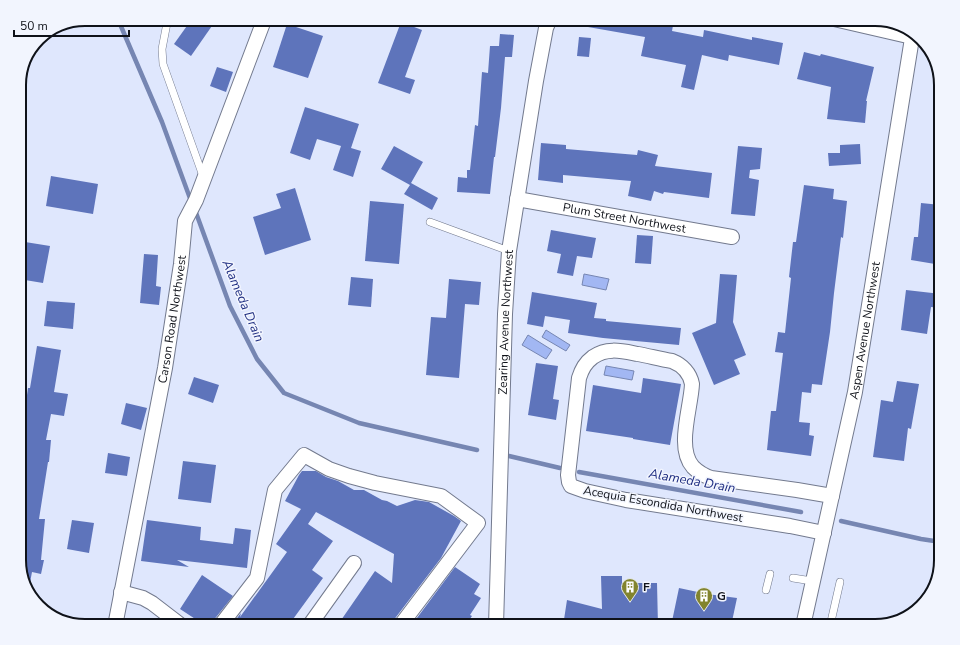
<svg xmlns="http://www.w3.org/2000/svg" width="960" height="645" font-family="'Nunito Sans',sans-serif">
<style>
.water{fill:#a2b7f3;stroke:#7686b2}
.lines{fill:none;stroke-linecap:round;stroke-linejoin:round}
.stream{stroke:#7686b2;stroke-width:4.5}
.building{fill:#5e74bb}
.service-casing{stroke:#737a8e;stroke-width:8}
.minor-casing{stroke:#737a8e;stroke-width:16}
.service{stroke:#fff;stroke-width:7}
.minor{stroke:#fff;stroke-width:14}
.labels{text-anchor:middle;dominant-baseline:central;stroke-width:3;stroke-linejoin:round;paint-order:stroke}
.street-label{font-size:12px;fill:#0f1219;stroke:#f2f5fe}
.poi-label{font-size:12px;font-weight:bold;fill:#0f1219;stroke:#f2f5fe;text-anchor:start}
.water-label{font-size:13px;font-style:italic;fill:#1e2d81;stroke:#f2f5fe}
.rim{fill:none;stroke:#0f1219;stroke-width:2}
</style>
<rect width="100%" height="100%" fill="#dfe7fd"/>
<!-- water -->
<g class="water">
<path d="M584,274L609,279L606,290L582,285Z"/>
<path d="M546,330L570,345L566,351L542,337Z"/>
<path d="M528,335L552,350L546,359L522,345Z"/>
<path d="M606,366L634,371L632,380L604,375Z"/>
</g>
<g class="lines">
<!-- stream -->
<g class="stream">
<path d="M120,24L162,122L191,201"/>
<path d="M195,210L230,306L257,359L284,393L359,423L477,450"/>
<path d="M509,456L560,468"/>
<path d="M579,472L801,512"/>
<path d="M841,521L921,539L941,542"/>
</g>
</g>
<!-- building -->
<g class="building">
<path d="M674,20L672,31L703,37L704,30L752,40V37L783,43L779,65L729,55L728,61L702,55L694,90L681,87L686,65L641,56L645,37L588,27V21Z"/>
<path d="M401,22L422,30L405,77L415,80L410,94L378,83Z"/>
<path d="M189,23H214L191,56L174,44Z"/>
<path d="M287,24L323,36L308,78L273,67Z"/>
<path d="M500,34L514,35L512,57H505L501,108L495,157H494L490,194L457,192L458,177L467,178V170H470L475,125L478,126L482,72L488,73L490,46H499Z"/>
<path d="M579,37L591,38L589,57L577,56Z"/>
<path d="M804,52L820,56L821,54L874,67L866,101H867L865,123L827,119L831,87L797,79Z"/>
<path d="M217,67L233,72L226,92L210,86Z"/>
<path d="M305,107L359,124L351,148L361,151L353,177L333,170L341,146L317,139L310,160L290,153Z"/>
<path d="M541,143L566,145V149L637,155L638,150L658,155L655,166L712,173L709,198L664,192L663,194L654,191L651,201L628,196L631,181L563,175V183L538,180Z"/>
<path d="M860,144L861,164L829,166L828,153H840V145Z"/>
<path d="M394,146L423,162L411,183L438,198L432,210L404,194L410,185L381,169Z"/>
<path d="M738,146L762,148L760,169L750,170L749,178L759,180L755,216L731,214Z"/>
<path d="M51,176L98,184L93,214L46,206Z"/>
<path d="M804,185L834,189L833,199L847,201L843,238L841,237L834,293L830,332L822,385L812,384L811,393L802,392L799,422L810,423L809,435L814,436L811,456L767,450L771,411H776L783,353L775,352L778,332L785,333L791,278L789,277L793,242H796Z"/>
<path d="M295,188L311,240L265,255L253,217L281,208L276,194Z"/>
<path d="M370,201L404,204L399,264L365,261Z"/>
<path d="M921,203L941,205V265L911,260L914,237H918Z"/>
<path d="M551,230L596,238L592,258L577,256L573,276L557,273L561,254L547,251Z"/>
<path d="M637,235L653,236L651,264L635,263Z"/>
<path d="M19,241L50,246L43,283L19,279Z"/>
<path d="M144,254L158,255L156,286L161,287L159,305L140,303Z"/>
<path d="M720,274L737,275L733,322L746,355L734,360L740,374L714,385L692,333L716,323Z"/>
<path d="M351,277L373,279L371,307L348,305Z"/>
<path d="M449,279L481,282L479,305L465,304L459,378L426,375L431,317L446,318Z"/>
<path d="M906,290L941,294V308L931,307L927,334L901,330Z"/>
<path d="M532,292L597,303L594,318L606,319V321L681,328L679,345L603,338L568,333L570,320L545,316L543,327L527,324Z"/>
<path d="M47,301L75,303L73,329L44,326Z"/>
<path d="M37,346L61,350L54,392L68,394L64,416L51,414L46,440H51L49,462H48L39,519H45L41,560H44L41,574L32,572L28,593L19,564V441L22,408L25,409L28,388H30Z"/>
<path d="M536,363L558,366L553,399L559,400L556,420L528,415Z"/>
<path d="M194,377L219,385L213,403L188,394Z"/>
<path d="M643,378L681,384L670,445L633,439V438L586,431L593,385L641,393Z"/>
<path d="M897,381L919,384L911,429L908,428L904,461L873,457L881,400L893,402Z"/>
<path d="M126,403L147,408L141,430L121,424Z"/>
<path d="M108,453L130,457L127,476L105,473Z"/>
<path d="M183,461L216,465L211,503L178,499Z"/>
<path d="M302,471H316L326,477L338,481L354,490H364L382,500L387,501L397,506L415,500L429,502L454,516L461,521L441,558L393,621L392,626H337L375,571L392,583L394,554L316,512L308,524L333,541L312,570L323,578L288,626H231L241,613L240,617L287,552L276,544L301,509L285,501L299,475Z"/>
<path d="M72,520L94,523L89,553L67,549Z"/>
<path d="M147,520L201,527L200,540L233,544L235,528L251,530L247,568L177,560L189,567L141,561Z"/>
<path d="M455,567L480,584L474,594L481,598L470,615L472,616L465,626H411Z"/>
<path d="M202,575L233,596L213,621L212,626H206L180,609Z"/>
<path d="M601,576H622V583H657L658,626H563L567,600L602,609Z"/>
<path d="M679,588L707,594L737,598L731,626H671Z"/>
</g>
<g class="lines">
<!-- service casing -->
<g class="service-casing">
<g id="service">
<path d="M167,23L162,49L163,64L203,176"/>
<path d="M430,222L509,251"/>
<path d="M793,578L812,581"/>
<path d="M766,590L770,574"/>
<path d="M830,626L840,582"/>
</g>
</g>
<!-- minor casing -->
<g class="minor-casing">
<g id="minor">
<path d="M834,19L912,37"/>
<path id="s1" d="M517,199L732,237"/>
<path d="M824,533L790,526L626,500L585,491L571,486L569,482L568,475L579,378C582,369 585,363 593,357C607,347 622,351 638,354C649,356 660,359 672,361C682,365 690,373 692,384C691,408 676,448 693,467C698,472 705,476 711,478L797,490L832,496"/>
<path d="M121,592L143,598L152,603L182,626"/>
<path id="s2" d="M115,626L165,368L181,264L185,221L196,200L263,23"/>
<path d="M220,626L257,578L275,490L304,455L329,469L349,476L375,483L441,496L478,523L400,626"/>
<path d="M309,626L354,563"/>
<path id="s3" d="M496,626L505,314L509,251L536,81L546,28L549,21"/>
<path id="s4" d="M803,626L855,392L913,32"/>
</g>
</g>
<!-- service -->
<use href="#service" class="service"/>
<!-- minor -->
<use href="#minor" class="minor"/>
</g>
<!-- icons -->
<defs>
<g id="building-pin" transform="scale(0.9)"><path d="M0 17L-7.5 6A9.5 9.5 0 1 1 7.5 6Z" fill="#82842e" stroke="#f2f5fe"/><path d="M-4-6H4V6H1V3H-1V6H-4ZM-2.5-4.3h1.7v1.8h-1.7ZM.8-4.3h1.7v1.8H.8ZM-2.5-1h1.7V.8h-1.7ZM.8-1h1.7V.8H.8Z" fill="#fff"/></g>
</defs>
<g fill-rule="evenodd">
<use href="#building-pin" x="630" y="587"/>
<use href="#building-pin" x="704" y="596"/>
</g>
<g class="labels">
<!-- street labels -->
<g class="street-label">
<text stroke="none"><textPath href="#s1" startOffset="109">Plum Street Northwest</textPath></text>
<text stroke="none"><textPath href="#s2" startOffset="312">Carson Road Northwest</textPath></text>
<text stroke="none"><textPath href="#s3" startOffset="304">Zearing Avenue Northwest</textPath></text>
<text stroke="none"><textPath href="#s4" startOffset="302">Aspen Avenue Northwest</textPath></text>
<text transform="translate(663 504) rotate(10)">Acequia Escondida Northwest</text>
</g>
<!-- poi labels -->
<g class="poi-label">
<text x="643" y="587">F</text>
<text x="717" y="596">G</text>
</g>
<!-- water labels -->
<g class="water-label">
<text transform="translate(243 301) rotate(67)">Alameda Drain</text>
<text transform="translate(692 481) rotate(10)">Alameda Drain</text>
</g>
</g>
<!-- crop -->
<path d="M0 0H960V645H0ZM85 26H875A59 59 0 0 1 934 85V560A59 59 0 0 1 875 619H85A59 59 0 0 1 26 560V85A59 59 0 0 1 85 26Z" fill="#f2f5fe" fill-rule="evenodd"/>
<path class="rim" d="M85 26H875A59 59 0 0 1 934 85V560A59 59 0 0 1 875 619H85A59 59 0 0 1 26 560V85A59 59 0 0 1 85 26Z"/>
<!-- scale -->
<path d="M14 30v6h115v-6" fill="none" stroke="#0f1219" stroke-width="2"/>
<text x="20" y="30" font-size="12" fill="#0f1219" stroke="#f2f5fe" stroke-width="3" paint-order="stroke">50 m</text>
</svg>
